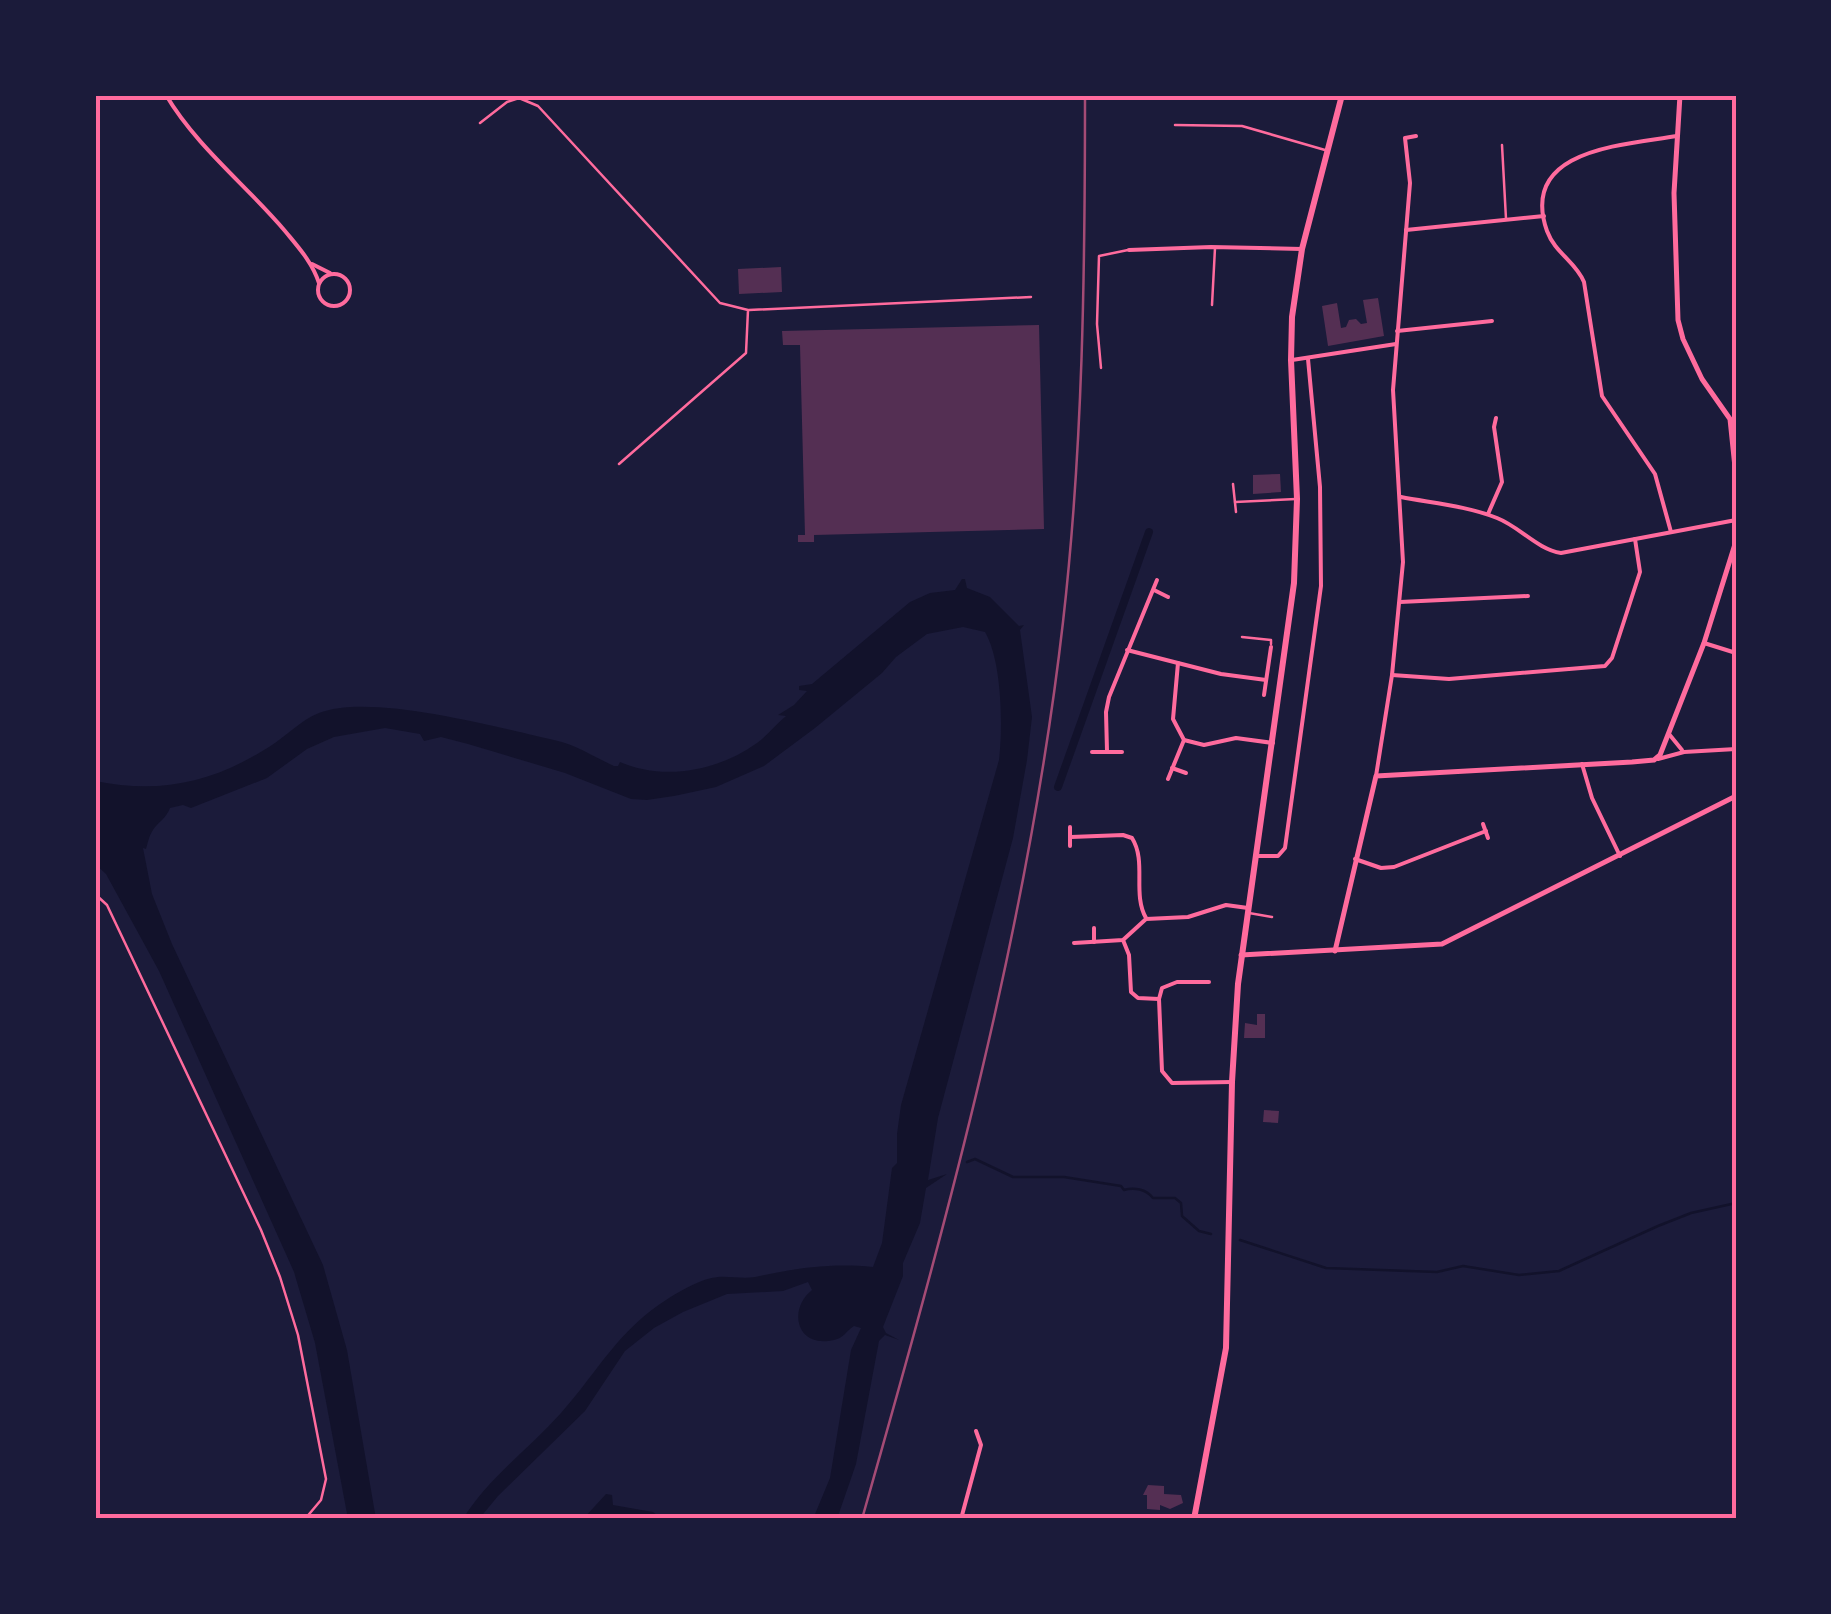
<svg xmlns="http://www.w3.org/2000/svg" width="1831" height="1614" font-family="'Roboto Condensed',sans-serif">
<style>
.water{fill:#12122b}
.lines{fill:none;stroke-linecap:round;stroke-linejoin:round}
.stream{stroke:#12122b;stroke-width:2.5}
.canal{stroke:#12122b;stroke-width:8}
.building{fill:#542f53}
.path{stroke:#ff6b9d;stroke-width:2.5}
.service{stroke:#ff6b9d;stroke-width:2.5}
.minor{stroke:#ff6b9d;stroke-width:4}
.tertiary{stroke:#ff6b9d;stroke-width:5}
.primary{stroke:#ff6b9d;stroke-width:6}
.rail{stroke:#a44b75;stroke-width:2.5}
.neatline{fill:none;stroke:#ff6b9d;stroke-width:4}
</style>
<rect width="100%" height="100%" fill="#1b1b3a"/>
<!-- water -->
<g class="water">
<path d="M962,579H965L967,588L990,597L1019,626L1024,625L1020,630L1032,717L1027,760L1013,838L938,1118L928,1180L947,1174L926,1188L920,1223L903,1263V1276L883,1327L886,1333L899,1340L885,1335L879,1341L856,1464L837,1519H813L830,1478L851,1350L861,1328L854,1326C846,1331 844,1338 834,1340C797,1349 787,1310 812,1290L808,1282L783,1291L727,1294L683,1312L654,1328L625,1351L585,1411L498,1496L479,1519H463C488,1478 529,1449 561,1413C600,1369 617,1331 669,1298C684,1289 700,1279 718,1277C729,1276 743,1279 755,1277C797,1268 831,1263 873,1267L882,1243L892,1168L897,1163V1134L901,1105L999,760C1003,726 1002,661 985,632L963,627L927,634L896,657L882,673L815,728L764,766L716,787L674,796L647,800L631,799L565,773L468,744L441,737L424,741L420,734L385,728L334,737L307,749L267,778L191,808L183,805L170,808C166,819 157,823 153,830C149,836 148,842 146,849L143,848L152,894L172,944L323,1265L347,1350L376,1519H348L315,1343L294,1272L159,971L106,874L95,864V781C160,794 212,783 269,747C285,737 301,720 319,713C372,692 503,729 558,741C576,745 596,758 614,766H618L620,762C661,780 715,773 757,743C768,735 776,724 786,716L778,715L794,705L807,691L799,690V686L812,684L910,602L930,593L955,590Z"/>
<path d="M606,1494L612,1495L613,1505L653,1512L662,1519H583Z"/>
</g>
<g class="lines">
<!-- stream -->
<g class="stream">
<path d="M967,1162L975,1159L1013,1177H1064L1121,1186L1124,1190C1134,1187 1146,1189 1153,1198H1175L1181,1203L1182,1216L1199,1231L1211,1234"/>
<path d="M1240,1240L1326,1268L1437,1272L1463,1266L1519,1275L1559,1271L1658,1226L1691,1213L1736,1203"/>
</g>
<!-- canal -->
<path class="canal" d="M1058,787L1149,532"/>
</g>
<!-- building -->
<g class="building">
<path d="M781,267L782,292L739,294L738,269Z"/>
<path d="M1378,298L1384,336L1328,346L1322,306L1337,303L1341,328L1346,327L1349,320L1356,319L1361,324L1367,323L1363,300Z"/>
<path d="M1039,325L1044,529L814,535V542H798V535H805L800,345H783L782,331Z"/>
<path d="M1280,474L1281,492L1253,494V475Z"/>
<path d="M1257,1014H1265V1038H1244L1245,1023L1257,1025Z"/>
<path d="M1264,1110L1279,1111L1278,1123L1263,1122Z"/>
<path d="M1148,1485L1164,1486V1494L1181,1495L1183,1503L1170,1509L1160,1505V1510L1147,1509V1495H1143Z"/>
</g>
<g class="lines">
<!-- path -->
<path class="path" d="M95,894L107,905L261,1230L280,1277L298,1335L326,1479L321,1500L305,1519"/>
<!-- service -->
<g class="service">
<path d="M480,123L507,102L519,98L538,106L720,303L748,310L746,353L619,464"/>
<path d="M1175,125L1242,126L1325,150"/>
<path d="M1502,145L1506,219"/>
<path d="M1212,305L1215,248"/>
<path d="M749,310L1031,297"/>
<path d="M1101,368L1097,324L1099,256L1128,250"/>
<path d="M1233,484L1236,512"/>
<path d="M1235,502L1296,499"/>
<path d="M1242,637L1271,640V644"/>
<path d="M1249,913L1272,917"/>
</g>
<!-- minor -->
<g class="minor">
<path d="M166,95C196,146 247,186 285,231C299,248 312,262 319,283"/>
<path d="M1406,230L1544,216"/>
<path d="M1129,250L1211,247L1302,249"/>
<path d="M312,264L330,273"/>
<circle cx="334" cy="290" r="16"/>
<path d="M1397,331L1492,321"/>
<path d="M1292,360L1396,344"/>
<path d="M1401,497C1432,503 1467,506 1497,518C1520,527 1537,549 1561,553L1736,520"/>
<path d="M1488,514L1502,482L1494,427L1496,418"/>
<path d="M1671,532L1655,474L1602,396L1584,282C1576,262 1555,253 1547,231C1518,148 1626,145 1677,136"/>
<path d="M1154,590L1168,597"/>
<path d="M1400,602L1528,596"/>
<path d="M1704,643L1736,653"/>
<path d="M1127,650L1221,674L1266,680"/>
<path d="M1178,663L1173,719L1184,740L1204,745L1236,738L1273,743"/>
<path d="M1392,675L1449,679L1605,666L1612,658L1640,572L1635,539"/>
<path d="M1264,695L1271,647"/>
<path d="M1669,734L1682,750"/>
<path d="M1107,751L1106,712L1109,697L1157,580"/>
<path d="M1092,752H1122"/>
<path d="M1658,759L1684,752L1736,749"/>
<path d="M1582,764L1592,798L1620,856"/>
<path d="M1172,768L1186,773"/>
<path d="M1376,776L1392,675L1403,562L1393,390L1410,183L1405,138L1416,136"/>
<path d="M1168,779L1184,740"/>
<path d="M1483,824L1488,838"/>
<path d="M1070,827V846"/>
<path d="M1071,837L1123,835L1132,838C1147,862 1132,893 1146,918"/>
<path d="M1256,856H1278L1285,848L1321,586L1320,487L1308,359"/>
<path d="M1355,859L1381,868L1394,867L1486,831"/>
<path d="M1094,928V942"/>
<path d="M1123,940L1129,955L1131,992L1138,998L1159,999"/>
<path d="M1074,943L1123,940L1146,919L1188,917L1226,905L1248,908"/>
<path d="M1209,982H1177L1162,988L1159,999L1162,1071L1172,1083L1232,1082"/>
<path d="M961,1519L981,1445L976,1431"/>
</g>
<!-- tertiary -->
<g class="tertiary">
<path d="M1680,95L1674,193L1678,320L1683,339L1702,379L1730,419L1736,477"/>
<path d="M1335,951L1376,776L1632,762L1654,760L1660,755L1704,643L1736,541"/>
<path d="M1241,955L1442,944L1736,796"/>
</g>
<!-- primary -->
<path class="primary" d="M1194,1519L1226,1348L1232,1082L1238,984L1294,583L1297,499L1291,360L1292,317L1302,249L1342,95"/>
<!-- rail -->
<path class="rail" d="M862,1519C946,1224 1028,928 1063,622C1083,447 1085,271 1085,95"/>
</g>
<!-- border -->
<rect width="1831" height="1614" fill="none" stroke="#1b1b3a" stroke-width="195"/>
<rect x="98" y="98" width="1636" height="1418" class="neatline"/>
</svg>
